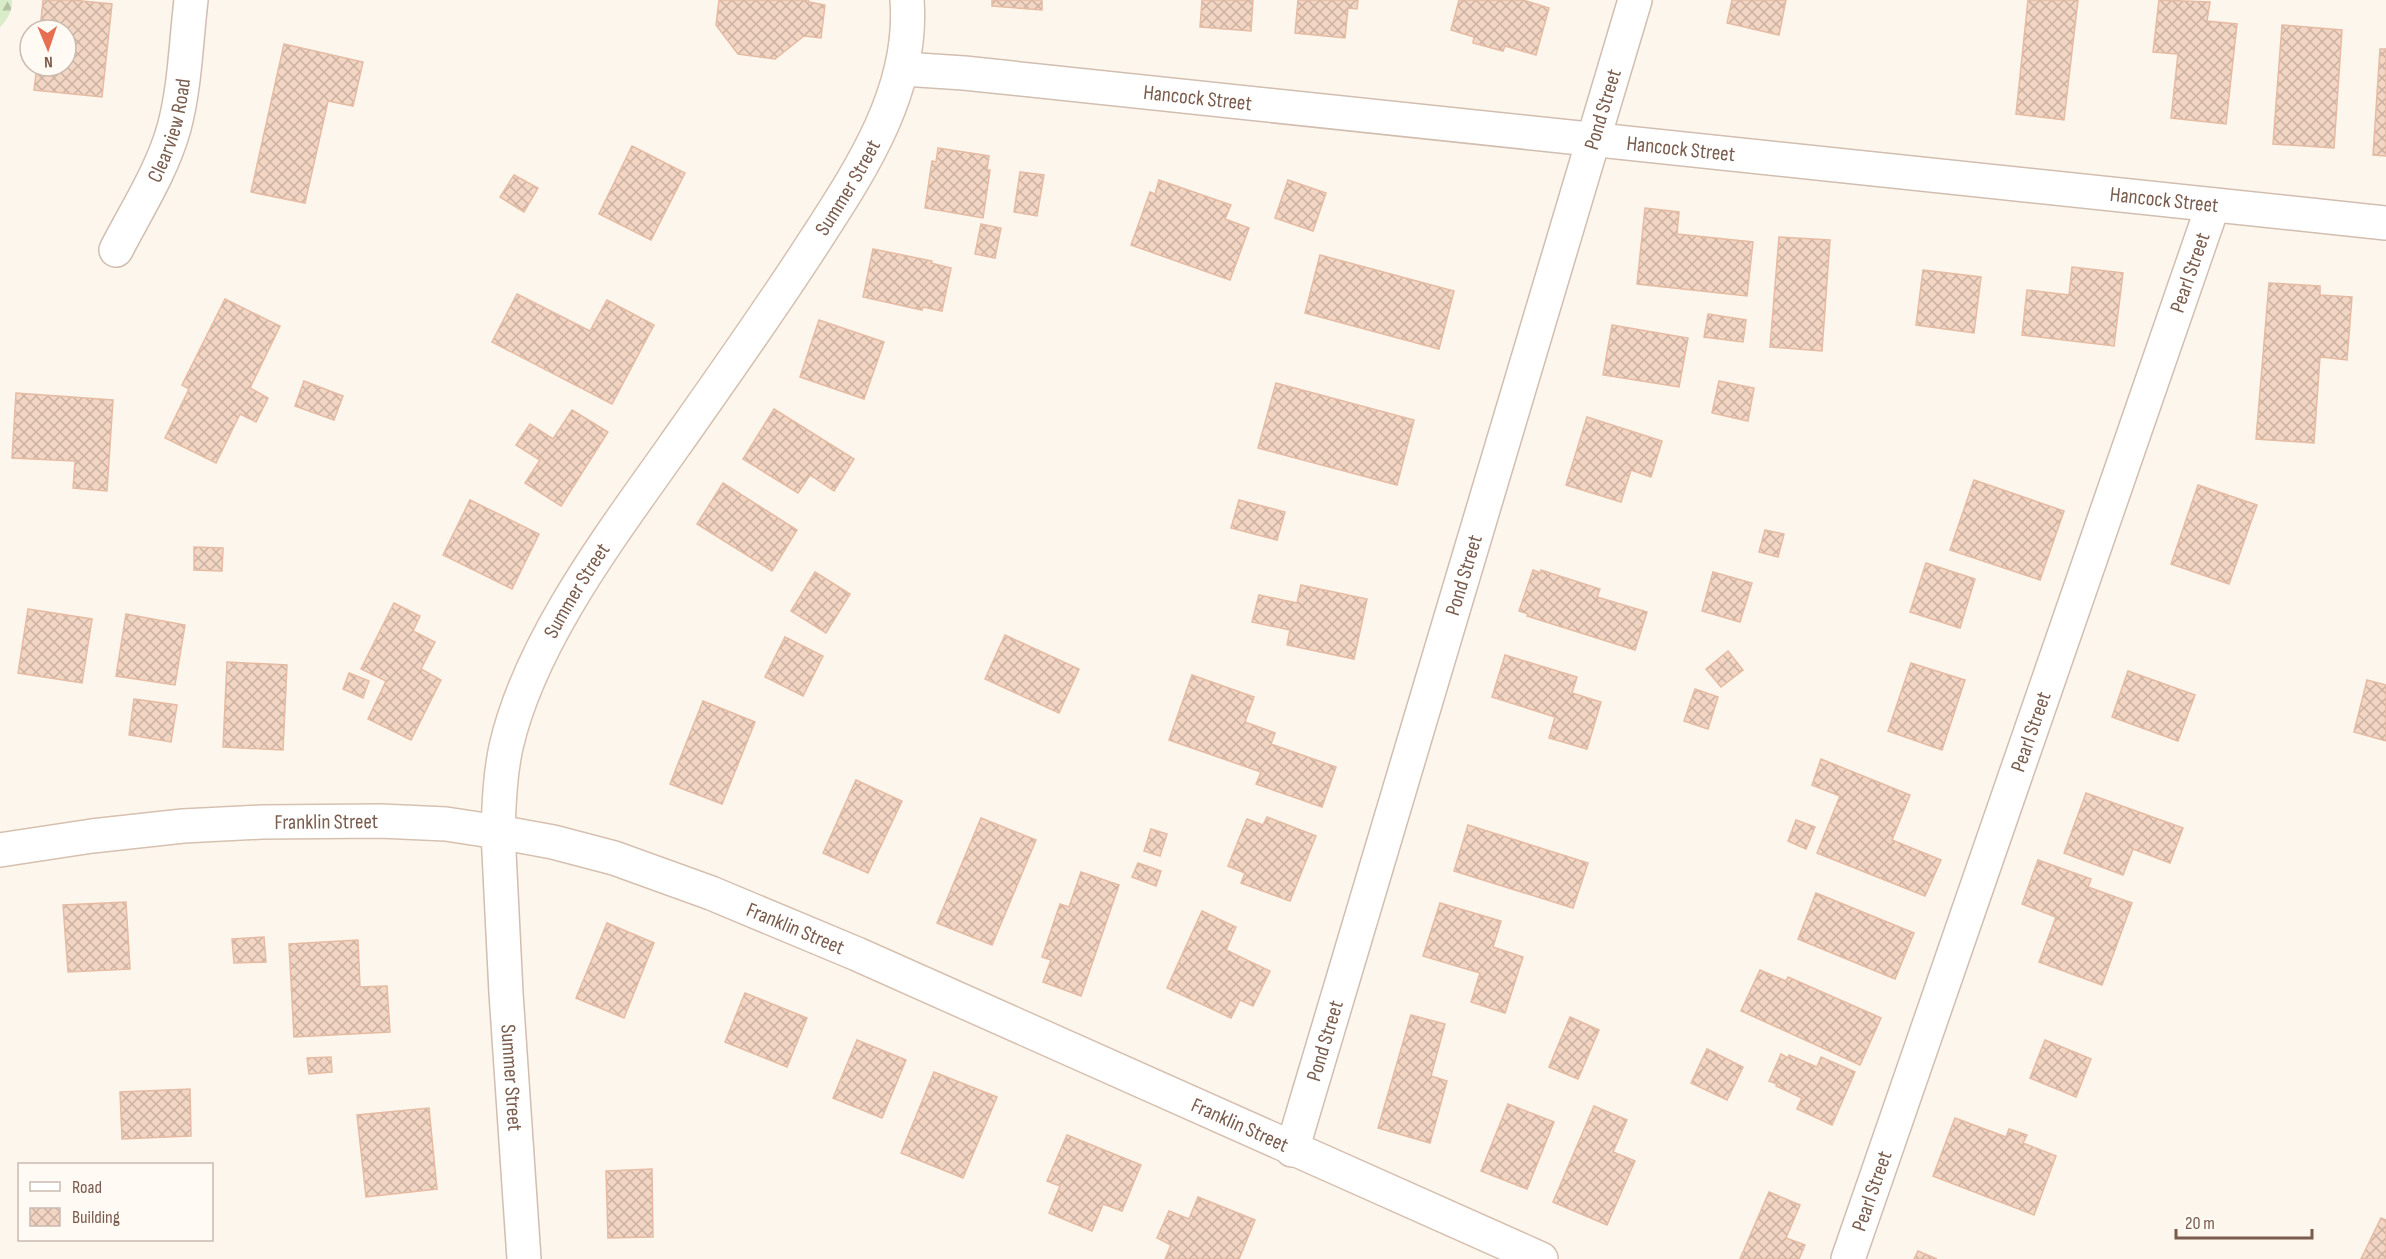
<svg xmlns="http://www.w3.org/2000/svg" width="2386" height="1259" font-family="'Sofia Sans Condensed',sans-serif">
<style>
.forest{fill:url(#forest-firs)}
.building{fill:url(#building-cross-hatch);stroke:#e6bba3;stroke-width:1.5}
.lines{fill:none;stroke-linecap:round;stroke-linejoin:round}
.minor-casing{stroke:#d1beb0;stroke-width:36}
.tertiary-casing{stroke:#d1beb0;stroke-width:36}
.secondary-casing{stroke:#d6c0b0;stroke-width:36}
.minor{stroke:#fff;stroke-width:33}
.tertiary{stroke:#fff;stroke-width:33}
.secondary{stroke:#fff;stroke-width:33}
.labels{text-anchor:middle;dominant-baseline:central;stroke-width:4.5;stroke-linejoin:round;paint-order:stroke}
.street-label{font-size:21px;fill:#7a5c4d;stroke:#fffaf3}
</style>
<defs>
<pattern id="forest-firs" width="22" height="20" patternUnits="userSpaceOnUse" patternTransform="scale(1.5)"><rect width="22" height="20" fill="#d8ecc9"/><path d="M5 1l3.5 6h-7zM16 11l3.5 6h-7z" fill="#b4c2a5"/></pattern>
<pattern id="building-cross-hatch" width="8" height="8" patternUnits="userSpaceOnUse" patternTransform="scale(1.5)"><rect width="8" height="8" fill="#f3d5c3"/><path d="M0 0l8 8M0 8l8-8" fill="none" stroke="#cab0a1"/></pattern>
</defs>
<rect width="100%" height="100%" fill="#fdf6ec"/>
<!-- forest -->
<path class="forest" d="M0,0H12C12,12 8,19 0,27Z"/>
<!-- building -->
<g class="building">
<path d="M43,0H72L112,4L102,97L34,90L37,66H66V30H40Z"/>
<path d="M719,0H808L809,2L825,5L821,38L804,36L775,59L738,54L716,25Z"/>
<path d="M992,0H1042V10L992,6Z"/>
<path d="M1202,0H1253L1251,31L1200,27Z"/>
<path d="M1298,0H1358L1357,9L1348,8L1345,38L1295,33Z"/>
<path d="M1459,0H1523L1549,8L1536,55L1505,46L1503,51L1473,43L1474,37L1451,30Z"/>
<path d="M1732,0H1786L1779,35L1727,23Z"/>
<path d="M2028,0H2078L2064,120L2016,114Z"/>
<path d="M2159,0L2210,2L2207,21L2237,24L2226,124L2171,118L2178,54L2153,52Z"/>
<path d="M2282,25L2342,30L2334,148L2273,144Z"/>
<path d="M284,44L363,62L353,106L328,101L305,203L251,192Z"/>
<path d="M2380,49H2386V156L2373,155Z"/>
<path d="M632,146L685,173L651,240L599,214Z"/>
<path d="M938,148L989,156L987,170H990L983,218L925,208L932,161L936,162Z"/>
<path d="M1020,172L1044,175L1037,216L1014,212Z"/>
<path d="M514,175L538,188L524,212L500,197Z"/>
<path d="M1159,180L1231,205L1225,219L1249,228L1230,280L1131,245L1150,192L1155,194Z"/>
<path d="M1288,180L1326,193L1313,231L1275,218Z"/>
<path d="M1645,208L1679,212L1677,234L1753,242L1747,296L1637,284Z"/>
<path d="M981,224L1001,228L995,258L975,254Z"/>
<path d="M1779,237L1830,240L1822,351L1770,347Z"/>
<path d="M873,249L932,261L931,263L951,268L942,311L923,307L922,310L863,297Z"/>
<path d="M1320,255L1454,291L1439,349L1305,313Z"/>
<path d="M2072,267L2123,273L2114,346L2022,335L2027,290L2069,295Z"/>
<path d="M1923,270L1981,277L1974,333L1916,325Z"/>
<path d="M2269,283L2320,286V295L2352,297L2347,360L2320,357L2314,443L2256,439Z"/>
<path d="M517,294L590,331L607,300L654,325L612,404L492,342Z"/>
<path d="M225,299L280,326L250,388L268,398L256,422L240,414L216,463L165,438L189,389L182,385Z"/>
<path d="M1708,314L1746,320L1743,342L1704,337Z"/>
<path d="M819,320L884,342L864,399L800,377Z"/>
<path d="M1612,325L1688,338L1679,387L1603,375Z"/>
<path d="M304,381L343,396L334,420L295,406Z"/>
<path d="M1719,381L1754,388L1748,421L1712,413Z"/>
<path d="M1276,383L1414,420L1397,485L1258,448Z"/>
<path d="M16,393L113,400L107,491L73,488L75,461L12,458Z"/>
<path d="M774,409L854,459L834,491L810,475L798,493L743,459Z"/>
<path d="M572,410L608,432L561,506L525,483L540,460L516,445L530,424L553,439Z"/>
<path d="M1587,417L1662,441L1651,477L1631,470L1621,502L1566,485Z"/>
<path d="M1974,480L2064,511L2040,580L1950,550Z"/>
<path d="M723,483L797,530L772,571L697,524Z"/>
<path d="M2198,485L2257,505L2229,584L2171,564Z"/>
<path d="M470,500L539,534L512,589L443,555Z"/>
<path d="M1239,500L1285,512L1277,540L1231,528Z"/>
<path d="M1765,530L1784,534L1778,557L1759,552Z"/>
<path d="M194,547L223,548L222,571L194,570Z"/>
<path d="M1926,563L1975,579L1960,628L1910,612Z"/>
<path d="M1533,570L1541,573V570L1600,589L1597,597L1647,612L1635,650L1527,616L1528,614L1519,611Z"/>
<path d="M815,572L850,594L826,633L791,611Z"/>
<path d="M1713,572L1752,583L1740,622L1702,611Z"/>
<path d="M1301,585L1367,599L1354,659L1287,645L1290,630L1252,622L1259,595L1297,603Z"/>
<path d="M394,603L420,616L413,631L435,642L421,669L441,680L411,740L368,719L386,681L361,669Z"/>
<path d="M28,609L92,619L82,683L18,673Z"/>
<path d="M126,614L185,625L175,685L116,676Z"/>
<path d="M1005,635L1079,669L1059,713L985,679Z"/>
<path d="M785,637L823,656L803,696L765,677Z"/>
<path d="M1728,651L1743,670L1721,687L1706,669Z"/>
<path d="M1505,655L1577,677L1572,693L1601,702L1587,749L1549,738L1555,717L1492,697Z"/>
<path d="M227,662L287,665L283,750L223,747Z"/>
<path d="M1911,663L1965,680L1942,750L1888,731Z"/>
<path d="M2128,671L2195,695L2178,741L2112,717Z"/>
<path d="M349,673L369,681L363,698L343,689Z"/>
<path d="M1192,675L1254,697L1245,722L1275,733L1271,744L1336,767L1322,807L1256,784L1261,772L1169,740Z"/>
<path d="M2367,680L2386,685V741L2354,732Z"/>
<path d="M1695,689L1718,697L1708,729L1684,721Z"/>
<path d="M134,699L177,705L171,742L129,735Z"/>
<path d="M703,701L755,722L722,804L670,784Z"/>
<path d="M1821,759L1910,795L1892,840L1941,860L1925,896L1817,853L1840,796L1812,785Z"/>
<path d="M856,780L902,801L868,873L823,853Z"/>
<path d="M2086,793L2183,828L2170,863L2133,849L2123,875L2064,853Z"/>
<path d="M1267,817L1316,836L1290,901L1241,883L1245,873L1228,866L1247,819L1263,825Z"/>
<path d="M981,818L1036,840L992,945L937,923Z"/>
<path d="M1796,820L1815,827L1806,849L1788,841Z"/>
<path d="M1468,825L1588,863L1573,908L1454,871Z"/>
<path d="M1151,829L1167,834L1160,856L1144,851Z"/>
<path d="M2038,860L2091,879L2088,887L2132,903L2102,985L2039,962L2056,917L2022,904Z"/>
<path d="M1138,863L1161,871L1156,886L1132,877Z"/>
<path d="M1081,872L1119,885L1081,996L1043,982L1051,960L1042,957L1060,904L1069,907Z"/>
<path d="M1816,893L1914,933L1895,979L1798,939Z"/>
<path d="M126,902L130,969L68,972L63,905Z"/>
<path d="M1440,903L1501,921L1493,947L1523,957L1505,1013L1471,1002L1480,973L1423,956Z"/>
<path d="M1202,911L1236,927L1226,950L1270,971L1253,1006L1240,1000L1231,1018L1167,988Z"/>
<path d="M607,923L654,943L624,1018L576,998Z"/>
<path d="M264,937L266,962L234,963L232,939Z"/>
<path d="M358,940L360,987L387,986L390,1032L294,1037L289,944Z"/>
<path d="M1760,970L1786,981L1788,977L1881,1018L1860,1065L1741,1011Z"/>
<path d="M745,993L807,1018L787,1067L725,1042Z"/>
<path d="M1411,1015L1445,1024L1431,1076L1447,1081L1430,1143L1378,1128Z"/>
<path d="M1570,1017L1599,1030L1578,1079L1549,1067Z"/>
<path d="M857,1040L906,1060L882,1118L833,1098Z"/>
<path d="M2045,1040L2091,1059L2076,1097L2030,1078Z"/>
<path d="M1707,1049L1743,1067L1727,1100L1691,1083Z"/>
<path d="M1781,1054L1788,1058L1789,1055L1817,1067L1821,1057L1855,1072L1832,1125L1797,1109L1802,1098L1776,1086L1777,1084L1769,1081Z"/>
<path d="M331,1057L332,1072L309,1074L307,1058Z"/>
<path d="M934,1072L997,1097L963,1178L901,1153Z"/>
<path d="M190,1089L191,1136L122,1139L120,1092Z"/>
<path d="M1508,1104L1554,1122L1527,1189L1481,1171Z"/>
<path d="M1594,1106L1627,1120L1613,1152L1635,1161L1607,1225L1553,1202Z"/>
<path d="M429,1108L437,1189L366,1197L357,1115Z"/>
<path d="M1955,1118L2006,1137L2009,1129L2027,1135L2023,1143L2056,1156L2034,1215L1933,1176Z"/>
<path d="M1067,1135L1141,1165L1122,1211L1103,1204L1092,1231L1049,1213L1060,1186L1047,1181Z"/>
<path d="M652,1169L653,1237L608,1238L606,1171Z"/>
<path d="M1769,1192L1800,1205L1786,1238L1805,1245L1799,1259H1740Z"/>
<path d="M1198,1197L1255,1220L1239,1259H1165L1171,1245L1157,1238L1169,1211L1189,1219Z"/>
<path d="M2381,1218L2386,1220V1259H2361Z"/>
<path d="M1918,1251L1937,1259H1914Z"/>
</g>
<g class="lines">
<!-- minor casing -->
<g class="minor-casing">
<g id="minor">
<path id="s1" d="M903,69L964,73L2386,223"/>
<path id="s2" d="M116,250C136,211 162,171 174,128C185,87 186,42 191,0"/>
<path id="s3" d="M1848,1259L2213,205"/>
</g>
</g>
<!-- tertiary casing -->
<g class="tertiary-casing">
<g id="tertiary">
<path id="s4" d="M498,832L506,993L524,1259"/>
<path id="s5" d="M1292,1150L1635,0"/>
</g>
</g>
<!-- secondary casing -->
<g class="secondary-casing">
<g id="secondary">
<path id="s6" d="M498,832C499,803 500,775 506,747C530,641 612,534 674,446C722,378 771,309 816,239C862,168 914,89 907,0"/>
<path id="s7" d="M0,850L92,836L183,826L262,822L380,821L446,824L498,832L553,842L614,858L711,893L857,954L1541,1259"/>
</g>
</g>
<!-- minor -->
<use href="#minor" class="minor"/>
<!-- tertiary -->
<use href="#tertiary" class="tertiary"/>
<!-- secondary -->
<use href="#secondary" class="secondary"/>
</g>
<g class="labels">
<!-- street labels -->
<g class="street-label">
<text stroke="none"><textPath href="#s1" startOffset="296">Hancock Street</textPath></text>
<text stroke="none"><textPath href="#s5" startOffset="1086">Pond Street</textPath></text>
<text stroke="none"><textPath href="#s2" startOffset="132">Clearview Road</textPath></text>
<text stroke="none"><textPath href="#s1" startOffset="782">Hancock Street</textPath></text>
<text stroke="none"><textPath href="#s6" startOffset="744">Summer Street</textPath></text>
<text stroke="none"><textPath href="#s1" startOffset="1268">Hancock Street</textPath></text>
<text stroke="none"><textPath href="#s3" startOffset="1044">Pearl Street</textPath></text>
<text stroke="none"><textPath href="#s5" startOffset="600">Pond Street</textPath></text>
<text stroke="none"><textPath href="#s6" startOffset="258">Summer Street</textPath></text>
<text stroke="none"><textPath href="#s3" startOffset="558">Pearl Street</textPath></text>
<text stroke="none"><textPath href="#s7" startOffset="328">Franklin Street</textPath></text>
<text stroke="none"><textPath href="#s7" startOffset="814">Franklin Street</textPath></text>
<text stroke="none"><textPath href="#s5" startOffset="114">Pond Street</textPath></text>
<text stroke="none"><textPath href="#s4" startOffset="246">Summer Street</textPath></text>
<text stroke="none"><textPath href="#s7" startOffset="1300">Franklin Street</textPath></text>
<text stroke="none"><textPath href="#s3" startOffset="72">Pearl Street</textPath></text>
</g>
</g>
<!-- legend -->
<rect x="18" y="1163" width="195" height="78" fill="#fffaf3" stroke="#cabbb1" stroke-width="1.5"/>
<rect x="30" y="1182" width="30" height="9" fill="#ffffff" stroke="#cabbb1" stroke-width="1.5"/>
<text x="72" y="1193" font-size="18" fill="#7a5c4d">Road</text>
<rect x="30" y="1208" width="30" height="18" fill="url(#building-cross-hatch)" stroke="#cabbb1" stroke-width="1.5"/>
<text x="72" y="1223" font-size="18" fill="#7a5c4d">Building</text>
<!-- north arrow -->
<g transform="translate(48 48) rotate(178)"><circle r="28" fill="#fffaf3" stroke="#cabbb1" stroke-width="1.5"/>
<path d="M0-4.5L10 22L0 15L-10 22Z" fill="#e76f51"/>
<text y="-9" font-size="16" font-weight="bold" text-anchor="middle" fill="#7a5c4d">N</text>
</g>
<!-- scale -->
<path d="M2176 1229v9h136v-9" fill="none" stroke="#7a5c4d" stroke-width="3"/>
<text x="2185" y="1229" font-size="18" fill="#7a5c4d" stroke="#fffaf3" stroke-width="4.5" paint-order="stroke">20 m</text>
</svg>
